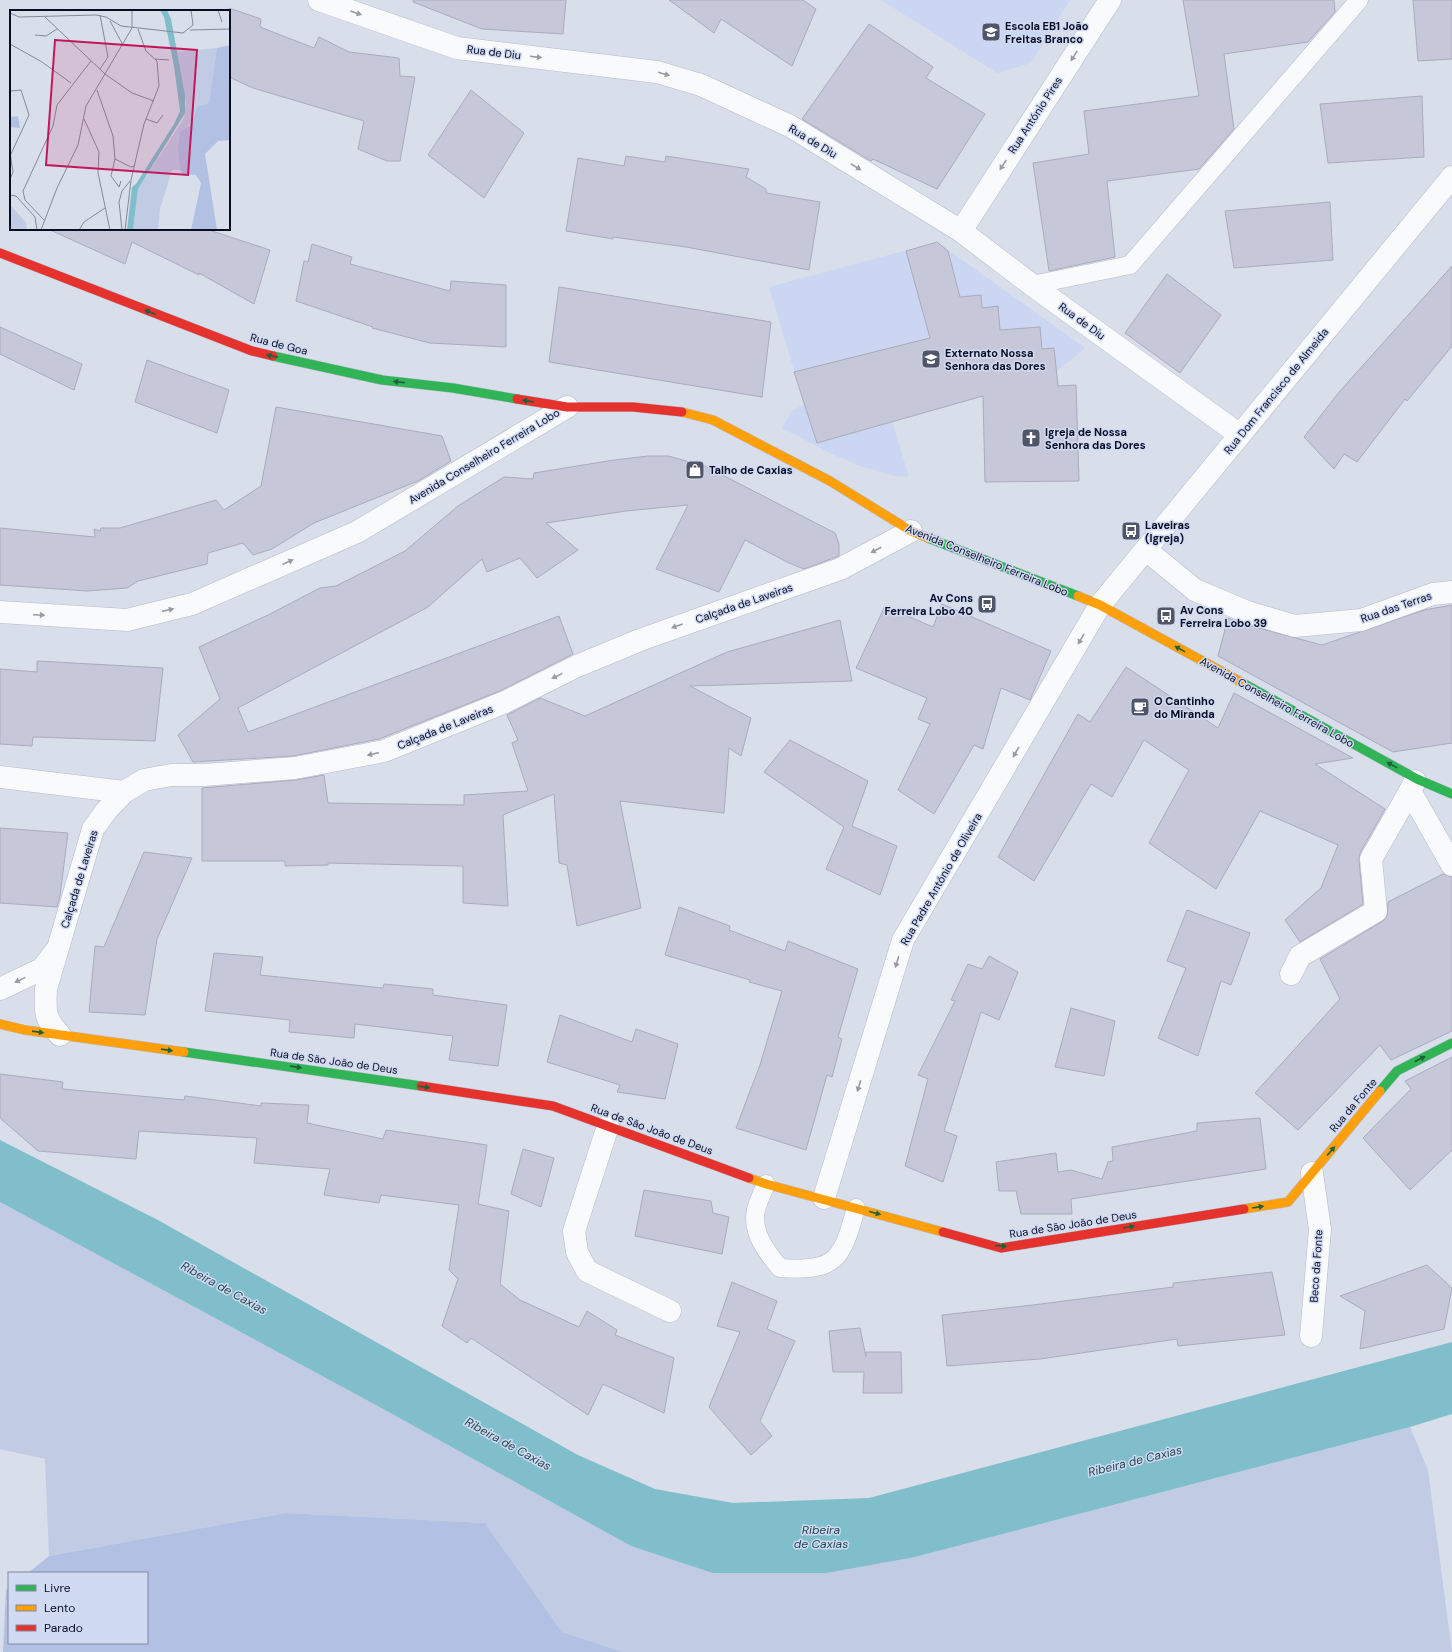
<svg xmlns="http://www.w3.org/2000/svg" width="1452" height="1652" font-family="'DM Sans',sans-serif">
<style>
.built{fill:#cbd6f2}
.green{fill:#c1cbe4}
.forest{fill:#b2c0e4}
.water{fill:#81becb}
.building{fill:#c6c7d9;stroke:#aaabbc}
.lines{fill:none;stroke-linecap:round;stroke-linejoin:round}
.lane-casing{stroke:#b4bacb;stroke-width:19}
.street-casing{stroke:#b4bacb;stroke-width:23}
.fast-casing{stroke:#b4bacb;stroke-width:10}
.slow-casing{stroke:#b4bacb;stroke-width:10}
.jam-casing{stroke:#b4bacb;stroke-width:10}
.lane{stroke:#f9fafc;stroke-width:18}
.street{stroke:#f9fafc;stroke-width:22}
.fast{stroke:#30b455;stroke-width:9}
.slow{stroke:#ff9f0a;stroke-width:9}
.jam{stroke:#e5322d;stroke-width:9}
.oneway{fill:#989ba5}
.oneway2{fill:#1c603c}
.labels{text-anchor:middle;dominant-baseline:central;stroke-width:3;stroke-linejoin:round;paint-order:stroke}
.poi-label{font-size:11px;font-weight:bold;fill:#070d22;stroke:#d1daf3;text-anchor:start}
.street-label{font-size:11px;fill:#070d22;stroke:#d1daf3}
.water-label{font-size:12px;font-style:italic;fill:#1f474d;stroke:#d1daf3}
.inset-road{fill:none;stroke:#858a9b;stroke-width:1}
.view{fill:#c2185b;fill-opacity:0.15;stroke:#c2185b;stroke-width:2}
.inset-edge{fill:none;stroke:#070d22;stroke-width:2}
</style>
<rect width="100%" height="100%" fill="#d9deeb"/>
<!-- built -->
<g class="built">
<path d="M881,0H1070L1031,63L997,73Z"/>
<path d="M937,242L1085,348L1057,371L892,421L909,477L895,476L860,466L834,455L782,428L792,411L804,404L769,287Z"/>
</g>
<!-- green -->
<path class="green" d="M0,1202L374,1404L631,1546L915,1557L1410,1427L1428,1470L1452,1652H623L562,1632L485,1523L285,1513L49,1556L45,1459L0,1449Z"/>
<!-- forest -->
<path class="forest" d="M285,1513L485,1523L562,1632L623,1652H3L6,1590L9,1588V1643H147V1573H28L49,1556Z"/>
<!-- water -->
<path class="water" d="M0,1140L156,1219L578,1455L655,1489L733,1503L869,1498L1452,1342V1414L1410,1427L915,1557L826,1573H713L631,1546L374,1404L0,1202Z"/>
<!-- building -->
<g class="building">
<path d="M413,0H566L563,34L482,29L413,2Z"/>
<path d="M669,0H803L816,9L792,66L721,19L714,33Z"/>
<path d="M1183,0H1334L1335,12L1308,42L1224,54L1234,129L1199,169L1107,181L1115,257L1049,271L1033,163L1089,154L1084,111L1199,96Z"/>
<path d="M1413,0H1452V59L1418,61Z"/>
<path d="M229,8L261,19L260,27L314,48L319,37L349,52L399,58L400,76L415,77L400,161H387L358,149L364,121L253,88L229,77Z"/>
<path d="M869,24L933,67L926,78L985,114L937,189L873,159L871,161L802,119Z"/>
<path d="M471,90L524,133L484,198L428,155Z"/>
<path d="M1422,96L1424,157L1328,163L1320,104Z"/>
<path d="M626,156L665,162L666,156L749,169L746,177L766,189V193L820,202L809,270L686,247L613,237V239L566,231L578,158L624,166Z"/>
<path d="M1330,202L1333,260L1234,268L1225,211Z"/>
<path d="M48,229H206L270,250L254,304L199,273V275L132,242L125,264Z"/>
<path d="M937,242L948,251L960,297L981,295L982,308L998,306L1000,330L1040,327L1042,349L1054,348L1058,386L1076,385L1079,481L985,482L983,396L817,443L794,372L930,338L906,251Z"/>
<path d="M312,244L352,257L350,264L450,291L451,281L506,285V347L430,343L372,328L373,327L296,301L304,261L308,262Z"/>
<path d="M1452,266V346L1407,401L1405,399L1357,462L1344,454L1334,469L1304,437L1340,391Z"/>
<path d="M1167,274L1221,315L1180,373L1125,333Z"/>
<path d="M559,287L771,322L762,397L549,362Z"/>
<path d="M0,327L82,364L74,390L0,354Z"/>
<path d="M147,360L229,390L217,433L135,402Z"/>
<path d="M276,407L442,436L451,461L418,481L314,523L272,549L253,555L243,543L208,553L207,564L138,581L127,588L87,591L0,585V528L95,537L94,529L100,531L101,528H120L216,500L224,510L261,486Z"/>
<path d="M648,456H668L705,466L835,533L839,544V556L804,569L789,563L745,540L719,592L656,569L688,505L626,511L546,523L578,550L537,578L520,558L487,572L482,559L428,607L238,708L248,732L559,616L573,654L500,691L379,739L293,756L193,762L178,735L220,699L199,647L268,615L320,588L336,586L405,551L458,506L504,477L533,479L534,473L614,460Z"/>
<path d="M942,604L1051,651L1030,700L1001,688L983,749L974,745L934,814L898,790L930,724L918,719L927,698L856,668L885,606L933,627Z"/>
<path d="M1452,605V743L1393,752L1218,656L1228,618L1244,624L1322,645L1424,610Z"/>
<path d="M840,620L852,681L690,686L751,718L741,756L729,748L724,813L620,801L641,908L577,926L567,865L559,863L554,794L503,815L508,906L463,903V866L328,863V865L285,866V861H202V788L296,780L324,775L328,803L464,805V795L528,791L512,743L518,740L507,715L540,698L585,716L727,652Z"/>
<path d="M37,661L163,668L155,741L33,737L32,746L0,744V669L37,672Z"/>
<path d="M1126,667L1218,728L1234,693L1353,758L1315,764L1385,809L1360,853L1359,860L1363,904L1300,942L1285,920L1321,888L1338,845L1260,811L1216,889L1149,843L1189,770L1144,740L1112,797L1091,784L1034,881L998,857L1078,714L1090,722Z"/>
<path d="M790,740L868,781L852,826L897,846L880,895L826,869L844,827L764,772Z"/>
<path d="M0,828L68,833L60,896L57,907L0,903Z"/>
<path d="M144,852L192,858L157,939L145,1015L89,1012L95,946L104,947Z"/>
<path d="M1443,874L1452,877V1031L1391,1060L1380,1045L1298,1130L1255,1093L1340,999L1320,959L1383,921L1387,916L1388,902Z"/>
<path d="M679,907L730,926L729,930L785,951L788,941L858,969L838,1037L842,1039L832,1077L827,1075L806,1150L736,1128L760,1065L782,991L749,982L750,980L665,955Z"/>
<path d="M1187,910L1250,933L1231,985L1221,981L1198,1056L1158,1038L1186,968L1167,961Z"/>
<path d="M214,953L263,957L260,975L383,988L384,984L433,989V995L507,1005L498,1066L449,1060L453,1036L355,1024L354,1038L289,1032L290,1020L205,1011Z"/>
<path d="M989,956L1018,972L999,1020L981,1012L944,1131L957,1136L943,1182L905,1166L928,1079L918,1075L955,1001L951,1000L968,964L982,969Z"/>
<path d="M1071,1008L1115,1021L1104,1076L1055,1067Z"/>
<path d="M560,1015L632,1042L636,1029L678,1044L665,1099L617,1092L620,1085L547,1062Z"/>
<path d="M1452,1057V1150L1410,1190L1363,1138L1411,1089L1405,1081Z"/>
<path d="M0,1074L63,1082L62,1089L184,1100L185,1096L261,1106V1103L309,1105L307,1123L383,1139L386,1130L487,1145L478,1204L509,1211L500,1284L520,1300L579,1327L587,1311L617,1330L615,1335L674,1358L664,1413L603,1384L588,1415L471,1338L467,1343L442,1326L458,1279L449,1270L459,1205L381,1195L379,1203L324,1195L330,1169L254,1163L257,1138L139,1131L136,1159L38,1151L0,1118Z"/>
<path d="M1260,1118L1266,1169L1071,1199L1072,1214H1021L1016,1191H999L996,1162L1056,1153L1058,1172L1071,1170L1102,1179L1108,1162L1113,1161L1112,1147L1197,1131V1123Z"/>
<path d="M523,1149L554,1158L541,1207L511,1194Z"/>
<path d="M644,1190L711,1201L713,1213L729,1217L722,1254L635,1236Z"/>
<path d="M1427,1265L1452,1288L1444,1329L1360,1349L1365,1311L1340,1296Z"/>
<path d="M1272,1272L1285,1335L1178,1346L1177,1339L1040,1359L947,1366L942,1315L1033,1305L1173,1287V1283Z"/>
<path d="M732,1282L777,1301L767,1329L795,1341L760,1421L772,1436L751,1455L709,1407L740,1332L717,1326Z"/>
<path d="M860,1328L866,1357V1352H901L902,1393H863L864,1372H833L829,1331Z"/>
</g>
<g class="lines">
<!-- lane casing -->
<g class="lane-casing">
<g id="lane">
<path d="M1032,285L1130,265L1359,0"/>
<path d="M766,1184C763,1192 758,1201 756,1210C751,1232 767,1253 780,1268C837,1272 842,1259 856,1208"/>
</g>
</g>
<!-- street casing -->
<g class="street-casing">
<g id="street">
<path d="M319,0L457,48L657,72L701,85L790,126L961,231L1032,285L1240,435"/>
<path d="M961,231L1110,0"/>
<path d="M1146,550L1195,590L1247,612L1295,626L1361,620L1433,594L1452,592"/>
<path d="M0,612L127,620L192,604L357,532L567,407"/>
<path d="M0,777L124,792"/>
<path d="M1415,781L1410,791L1452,865"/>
<path d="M1291,974L1300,956L1376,911L1371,859L1410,791"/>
<path d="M0,989L42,969L55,952"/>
<path d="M60,1035C44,1018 45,1012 46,989L93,829L106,811L124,792L144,780L171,775H204L295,768L384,751L505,702L577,666L640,640L840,569L911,531"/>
<path d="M608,1126L574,1231L577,1252L587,1271L670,1311"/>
<path d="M824,1198L903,940L1100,605L1452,177"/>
<path d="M1311,1336L1320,1229L1312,1173"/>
</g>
</g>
<!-- fast casing -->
<g class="fast-casing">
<g id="fast">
<path d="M273,356L382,380L453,388L517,399"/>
<path d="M928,538L1078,596"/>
<path d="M1241,682L1417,779L1452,794"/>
<path d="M184,1052L421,1086"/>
<path d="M1380,1091L1397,1071L1452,1043"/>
</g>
</g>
<!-- slow casing -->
<g class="slow-casing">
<g id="slow">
<path d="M682,412L713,420L830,481L911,531L928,538"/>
<path d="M1078,596L1100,605L1241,682"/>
<path d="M0,1024L25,1030L184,1052"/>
<path d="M749,1178L766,1184L943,1232"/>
<path d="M1244,1209L1288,1202L1380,1091"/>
</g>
</g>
<!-- jam casing -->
<g class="jam-casing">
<g id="jam">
<path d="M0,253L252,351L273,356"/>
<path d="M517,399L567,407H633L682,412"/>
<path d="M421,1086L553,1106L749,1178"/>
<path d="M943,1232L1001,1248L1244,1209"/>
</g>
</g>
<!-- lane -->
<use href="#lane" class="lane"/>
<!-- street -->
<use href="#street" class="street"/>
<!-- fast -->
<use href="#fast" class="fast"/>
<!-- slow -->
<use href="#slow" class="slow"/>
<!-- jam -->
<use href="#jam" class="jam"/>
</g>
<!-- one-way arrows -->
<defs><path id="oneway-solid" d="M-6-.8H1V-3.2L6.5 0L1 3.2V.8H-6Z"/></defs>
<g class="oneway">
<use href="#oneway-solid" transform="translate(356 13) rotate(19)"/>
<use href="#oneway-solid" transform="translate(1074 56) rotate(123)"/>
<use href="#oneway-solid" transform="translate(536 57) rotate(7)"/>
<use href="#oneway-solid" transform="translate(664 74) rotate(16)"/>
<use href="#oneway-solid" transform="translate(1003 165) rotate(123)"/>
<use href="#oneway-solid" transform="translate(856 167) rotate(31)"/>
<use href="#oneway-solid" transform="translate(876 550) rotate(152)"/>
<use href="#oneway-solid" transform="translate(288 562) rotate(-24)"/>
<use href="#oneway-solid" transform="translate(168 610) rotate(-13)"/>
<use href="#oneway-solid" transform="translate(39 615) rotate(3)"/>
<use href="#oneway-solid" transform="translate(677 626) rotate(160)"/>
<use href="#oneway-solid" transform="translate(1081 639) rotate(120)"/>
<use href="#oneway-solid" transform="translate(557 676) rotate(154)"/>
<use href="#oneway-solid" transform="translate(1016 752) rotate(120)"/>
<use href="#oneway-solid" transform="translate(373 754) rotate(167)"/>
<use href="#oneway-solid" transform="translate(897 962) rotate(107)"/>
<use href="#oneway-solid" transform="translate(20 980) rotate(154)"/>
<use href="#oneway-solid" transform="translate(859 1086) rotate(107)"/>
</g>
<g class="oneway2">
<use href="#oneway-solid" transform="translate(150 312) rotate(-159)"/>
<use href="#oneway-solid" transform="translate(272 356) rotate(-168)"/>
<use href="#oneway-solid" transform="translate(399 382) rotate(-173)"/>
<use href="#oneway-solid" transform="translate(528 401) rotate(-171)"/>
<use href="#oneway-solid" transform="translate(1180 649) rotate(-151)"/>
<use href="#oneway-solid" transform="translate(1392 765) rotate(-151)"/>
<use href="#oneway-solid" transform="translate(38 1032) rotate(8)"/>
<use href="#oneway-solid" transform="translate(167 1050) rotate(8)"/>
<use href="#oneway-solid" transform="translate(1420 1059) rotate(-27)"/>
<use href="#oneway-solid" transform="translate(296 1067) rotate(8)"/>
<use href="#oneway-solid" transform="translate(424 1087) rotate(9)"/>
<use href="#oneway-solid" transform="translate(1331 1151) rotate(-50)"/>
<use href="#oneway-solid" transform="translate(1258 1207) rotate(-9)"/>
<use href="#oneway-solid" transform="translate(875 1213) rotate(15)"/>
<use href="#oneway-solid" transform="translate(1129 1227) rotate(-9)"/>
<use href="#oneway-solid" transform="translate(1001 1246) rotate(4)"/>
</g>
<!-- icons -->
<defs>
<g id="school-square" transform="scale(1)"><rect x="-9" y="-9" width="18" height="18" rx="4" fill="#505668" stroke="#d1daf3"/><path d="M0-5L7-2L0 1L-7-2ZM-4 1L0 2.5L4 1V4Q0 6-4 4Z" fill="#fff"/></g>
<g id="church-square" transform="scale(1)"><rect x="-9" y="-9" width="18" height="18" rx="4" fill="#505668" stroke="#d1daf3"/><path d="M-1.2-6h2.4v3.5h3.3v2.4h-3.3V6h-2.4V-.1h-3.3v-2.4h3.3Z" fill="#fff"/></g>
<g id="shop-square" transform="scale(1)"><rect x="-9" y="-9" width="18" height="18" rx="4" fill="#505668" stroke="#d1daf3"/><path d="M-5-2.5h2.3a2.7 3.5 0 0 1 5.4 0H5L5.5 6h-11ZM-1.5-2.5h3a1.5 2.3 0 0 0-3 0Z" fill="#fff"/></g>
<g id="bus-square" transform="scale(1)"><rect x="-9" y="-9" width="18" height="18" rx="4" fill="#505668" stroke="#d1daf3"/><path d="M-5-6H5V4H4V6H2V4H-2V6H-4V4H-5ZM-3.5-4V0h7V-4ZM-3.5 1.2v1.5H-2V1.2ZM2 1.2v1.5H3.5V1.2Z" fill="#fff"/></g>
<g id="cafe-square" transform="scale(1)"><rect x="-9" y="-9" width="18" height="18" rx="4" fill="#505668" stroke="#d1daf3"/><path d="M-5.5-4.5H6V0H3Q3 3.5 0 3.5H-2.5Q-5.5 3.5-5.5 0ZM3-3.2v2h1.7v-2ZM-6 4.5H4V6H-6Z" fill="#fff"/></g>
</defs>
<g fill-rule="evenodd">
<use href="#school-square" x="991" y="32"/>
<use href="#school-square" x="931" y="359"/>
<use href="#church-square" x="1031" y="438"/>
<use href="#shop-square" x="695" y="470"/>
<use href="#bus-square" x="1131" y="531"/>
<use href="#bus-square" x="987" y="604"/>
<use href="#bus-square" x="1166" y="616"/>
<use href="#cafe-square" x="1140" y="707"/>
</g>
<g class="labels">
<!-- poi labels -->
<g class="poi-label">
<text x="1005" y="26">Escola EB1 João<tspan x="1005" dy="13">Freitas Branco</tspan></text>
<text x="945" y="353">Externato Nossa<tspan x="945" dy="13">Senhora das Dores</tspan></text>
<text x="1045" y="432">Igreja de Nossa<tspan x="1045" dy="13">Senhora das Dores</tspan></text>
<text x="709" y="470">Talho de Caxias</text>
<text x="1145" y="525">Laveiras<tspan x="1145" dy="13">(Igreja)</tspan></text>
<text x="973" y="598" text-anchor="end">Av Cons<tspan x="973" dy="13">Ferreira Lobo 40</tspan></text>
<text x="1180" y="610">Av Cons<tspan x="1180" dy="13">Ferreira Lobo 39</tspan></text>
<text x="1154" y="701">O Cantinho<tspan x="1154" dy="13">do Miranda</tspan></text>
</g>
<!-- street labels -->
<g class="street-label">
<text transform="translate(494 52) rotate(7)">Rua de Diu</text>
<text transform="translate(1035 115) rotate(-57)">Rua António Pires</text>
<text transform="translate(813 141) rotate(31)">Rua de Diu</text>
<text transform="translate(1082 321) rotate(36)">Rua de Diu</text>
<text transform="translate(279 344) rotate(14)">Rua de Goa</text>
<text transform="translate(1276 391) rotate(-51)">Rua Dom Francisco de Almeida</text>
<text transform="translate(484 456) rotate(-31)">Avenida Conselheiro Ferreira Lobo</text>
<text transform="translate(987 560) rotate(22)">Avenida Conselheiro Ferreira Lobo</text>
<text transform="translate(744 603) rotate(-19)">Calçada de Laveiras</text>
<text transform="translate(1396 607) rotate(-19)">Rua das Terras</text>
<text transform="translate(1277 702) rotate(29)">Avenida Conselheiro Ferreira Lobo</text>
<text transform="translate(445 727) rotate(-22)">Calçada de Laveiras</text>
<text transform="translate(79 879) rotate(-73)">Calçada de Laveiras</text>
<text transform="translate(941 879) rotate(-60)">Rua Padre António de Oliveira</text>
<text transform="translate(334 1061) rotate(8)">Rua de São João de Deus</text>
<text transform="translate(1353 1105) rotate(-50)">Rua da Fonte</text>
<text transform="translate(652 1129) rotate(20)">Rua de São João de Deus</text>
<text transform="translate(1073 1224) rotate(-9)">Rua de São João de Deus</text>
<text transform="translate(1316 1266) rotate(-86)">Beco da Fonte</text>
</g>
<!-- water labels -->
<g class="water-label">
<text transform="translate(224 1288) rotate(29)">Ribeira de Caxias</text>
<text transform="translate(508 1444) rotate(29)">Ribeira de Caxias</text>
<text transform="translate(1135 1461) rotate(-14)">Ribeira de Caxias</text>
<text x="821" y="1530">Ribeira<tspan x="821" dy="14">de Caxias</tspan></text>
</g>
</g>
<!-- overview -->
<g transform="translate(10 10)">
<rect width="220" height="220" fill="#d9deeb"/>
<path d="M207,38L199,93L187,97L168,139L170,160H162L150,199L148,220H123L128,179L173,110L176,93L167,42ZM0,195L16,212L17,220H0Z" fill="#c1cbe4"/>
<path d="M220,35V130L208,131L195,144L207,220H181L191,173L186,165L173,164L170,160L168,139L170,122L180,116L187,97L199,93L207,38ZM8,106L10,118L0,117V107Z" fill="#b2c0e4"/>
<path d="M150,0H157L161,9L175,85V103L128,179L123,220H117L122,177L126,174L164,114L170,101L164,56L154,7Z" fill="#81becb"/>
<path class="inset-road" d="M208,0L212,12M0,3L9,7L86,5L96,7L111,16L173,23L183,15L181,0M90,5L98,47L90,59M35,7L95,64L122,83L144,91M100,11L113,35M180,20L220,19M25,25L36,26L47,19M0,34L32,52L61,73M145,49L159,50M87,80L103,126L105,149L121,157L125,156M0,81L11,80L19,105L1,144M74,109L89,142L88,163L100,220M136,109L147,113L153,105M105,149L101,166L109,177L111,171M0,169L3,162L0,142M0,185L6,186L25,207L27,220M34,210L15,190L13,181L43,116L47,95L81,51M31,220L47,178L68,135L76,96L122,18V0M69,220L74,212L95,198M112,220L109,192L112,181L120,171M115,220L121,170L134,114L149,76L147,51L136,41L128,19"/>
<path class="view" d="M45,30L187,40L178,165L36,155Z"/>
<rect width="220" height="220" class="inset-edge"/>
</g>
<!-- legend -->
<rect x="8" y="1572" width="140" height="72" fill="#d1daf3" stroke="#80889f"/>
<rect x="16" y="1585" width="20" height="6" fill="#30b455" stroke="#80889f"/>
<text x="44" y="1592" font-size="12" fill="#070d22">Livre</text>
<rect x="16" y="1605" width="20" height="6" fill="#ff9f0a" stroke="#80889f"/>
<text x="44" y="1612" font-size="12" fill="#070d22">Lento</text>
<rect x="16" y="1625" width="20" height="6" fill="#e5322d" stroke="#80889f"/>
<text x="44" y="1632" font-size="12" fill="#070d22">Parado</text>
</svg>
